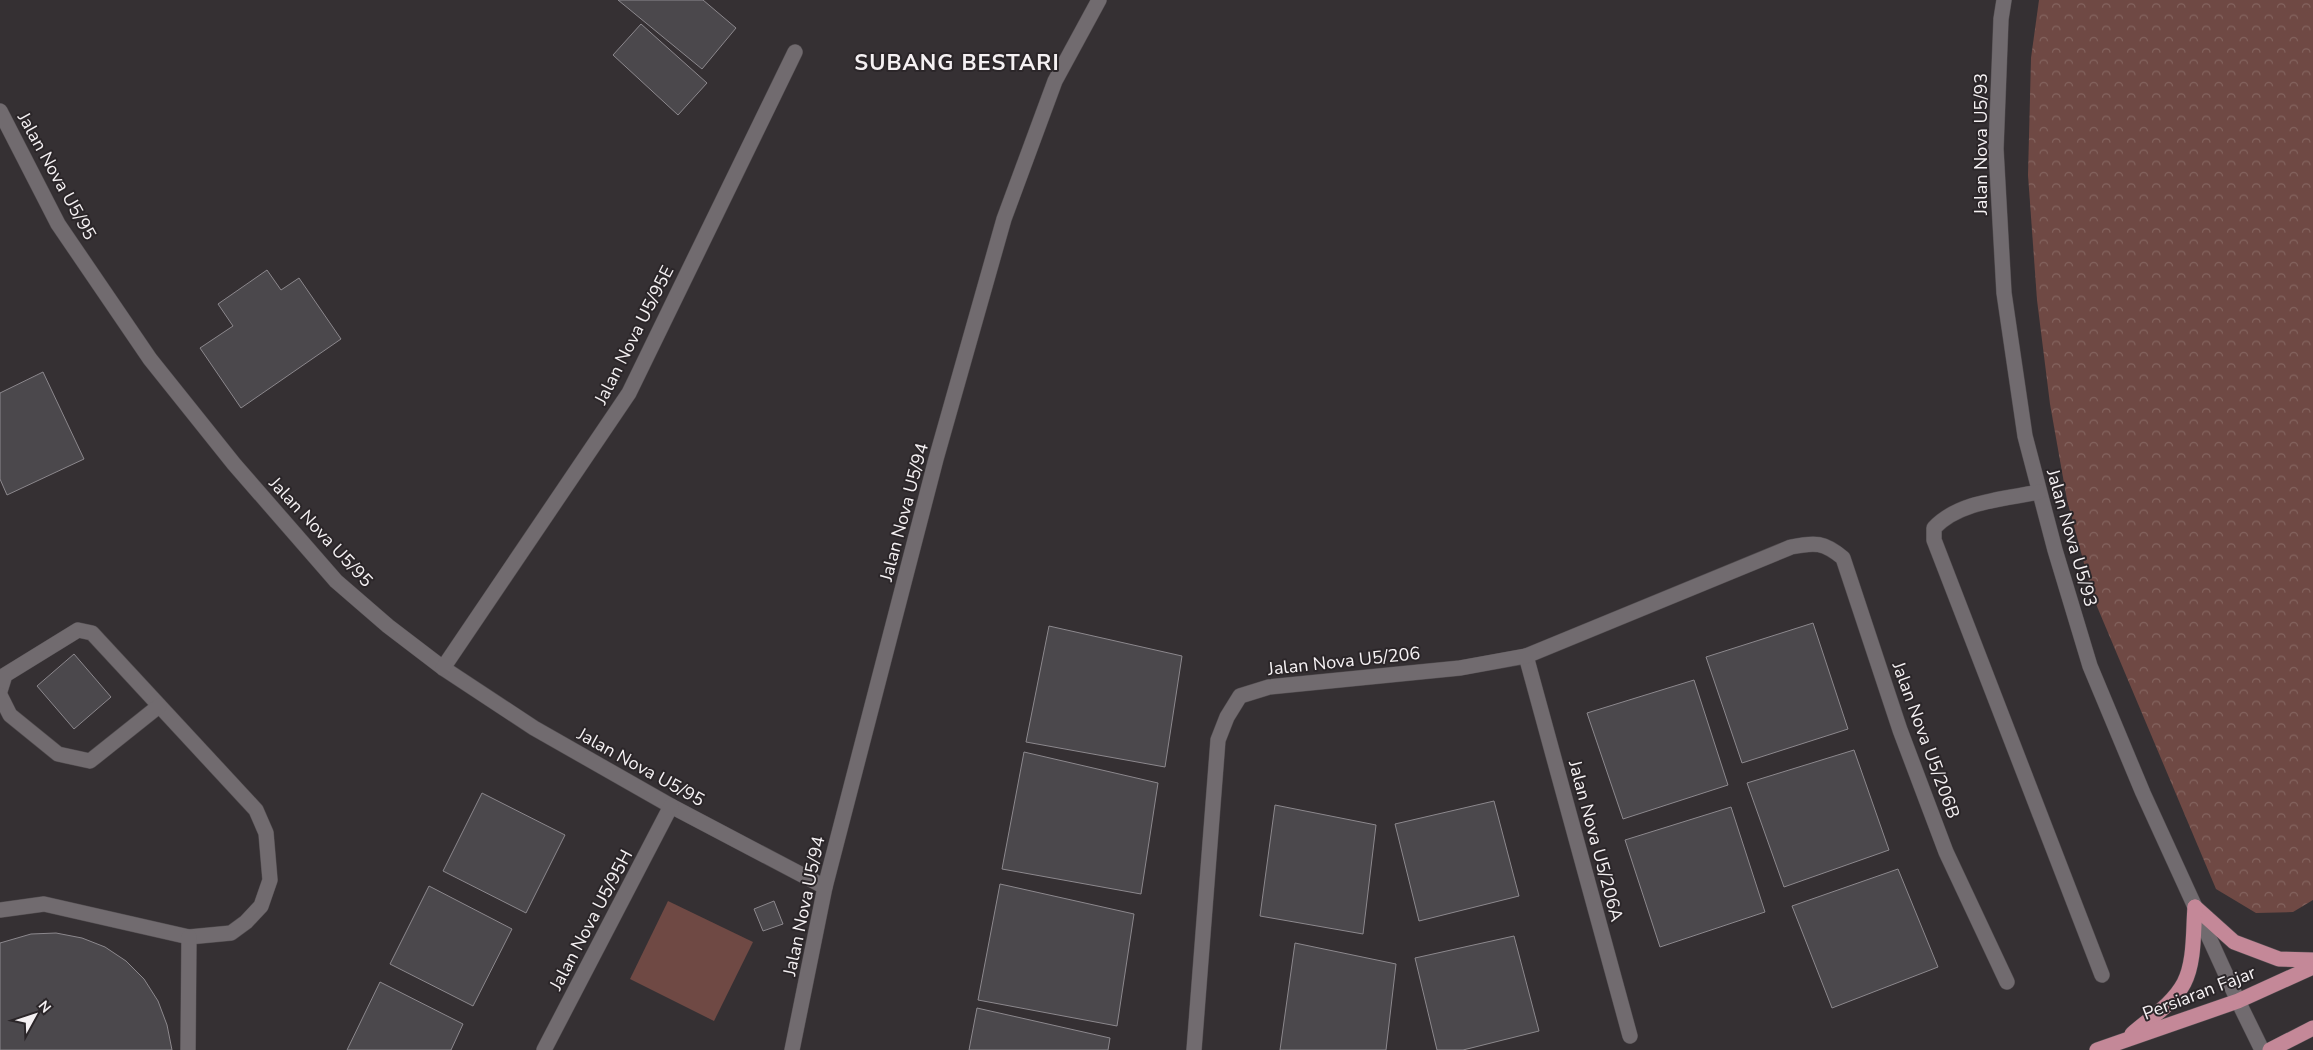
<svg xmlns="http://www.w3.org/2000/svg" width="2313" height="1050" font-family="'Nunito Sans',sans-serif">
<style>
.grass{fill:#6f4944}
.forest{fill:url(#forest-crowns)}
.building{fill:#4b484c;stroke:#8c888d}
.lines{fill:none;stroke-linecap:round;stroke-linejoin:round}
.minor-casing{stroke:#514c4f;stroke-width:16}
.major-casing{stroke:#514c4f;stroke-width:16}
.minor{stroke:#716b6f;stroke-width:15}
.major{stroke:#c48898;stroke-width:15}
.labels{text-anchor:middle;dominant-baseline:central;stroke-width:4;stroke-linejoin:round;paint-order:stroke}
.street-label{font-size:18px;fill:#f5f1f3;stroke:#2b2629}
.district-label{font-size:22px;font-weight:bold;letter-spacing:1px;fill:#f5f1f3;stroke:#2b2629}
</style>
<defs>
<pattern id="forest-crowns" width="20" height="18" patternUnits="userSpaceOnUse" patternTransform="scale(1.25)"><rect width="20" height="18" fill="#6f4944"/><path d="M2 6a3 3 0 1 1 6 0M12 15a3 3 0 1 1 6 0" fill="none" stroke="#84645f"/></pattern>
</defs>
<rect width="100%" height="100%" fill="#353033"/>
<!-- grass -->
<path class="grass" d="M668,901L753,942L714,1021L630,979Z"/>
<!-- forest -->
<path class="forest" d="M2039,0H2313V900L2293,912L2256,913L2216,889L2093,597L2067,500L2050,404L2037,300L2028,175L2031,58Z"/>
<!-- building -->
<g class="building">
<path d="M618,0H703L736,28L702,69Z"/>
<path d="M641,24L707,83L678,115L613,55Z"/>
<path d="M267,270L281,290L299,278L341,339L241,408L200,348L233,326L218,304Z"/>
<path d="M43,372L84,459L7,495L0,479V393Z"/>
<path d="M1813,623L1848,729L1742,763L1706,657Z"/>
<path d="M1049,626L1182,656L1165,767L1026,742Z"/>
<path d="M74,654L111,697L74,729L37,686Z"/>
<path d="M1694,680L1728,785L1623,819L1587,713Z"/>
<path d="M1854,750L1889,850L1784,887L1747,783Z"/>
<path d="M1024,752L1158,783L1141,894L1002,869Z"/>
<path d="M482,793L565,835L526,913L443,871Z"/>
<path d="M1494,801L1519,896L1419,921L1395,824Z"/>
<path d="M1275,805L1376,825L1363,934L1260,916Z"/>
<path d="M1731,807L1765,912L1660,947L1625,840Z"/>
<path d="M1898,869L1938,967L1832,1008L1792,906Z"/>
<path d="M1000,884L1134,914L1117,1026L978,1000Z"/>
<path d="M429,886L512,929L473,1006L390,964Z"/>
<path d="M774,901L783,924L763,931L754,909Z"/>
<path d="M56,933L82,938L105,947L126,961L144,979L158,1001L167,1025L172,1050H0V943L31,934Z"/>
<path d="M1514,936L1539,1031L1463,1050H1437L1415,958Z"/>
<path d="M1295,943L1396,964L1386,1050H1280Z"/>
<path d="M380,982L463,1024L451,1050H347Z"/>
<path d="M977,1008L1110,1038L1108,1050H969Z"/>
</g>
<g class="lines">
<!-- minor casing -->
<g class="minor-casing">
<g id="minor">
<path d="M2004,0L2001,19L1996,149L2004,293L2025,436L2055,550L2090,666L2143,793L2238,1001L2262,1050"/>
<path d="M0,111L58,224L150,359L234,464L336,581L388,626L443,668L534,728L671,806L825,887"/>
<path d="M2039,492C2005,499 1959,501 1934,528V540L2102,975"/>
<path d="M1526,656L1630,1036"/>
<path d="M443,668L629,393L795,52"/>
<path d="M0,691L5,675L78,630L92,633L256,810L266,833L270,880L261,906L246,922L231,933L189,937L44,904L0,910"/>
<path d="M0,695L10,715L58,754L90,761L159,706"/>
<path d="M188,1050L189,937"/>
<path d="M544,1050L671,806"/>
<path d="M792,1050L825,887L936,459L1004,219L1055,81L1099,0"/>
<path d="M1194,1050L1218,740L1227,717L1240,696L1269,687L1460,668L1526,656L1791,547C1815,542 1824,542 1843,558L1900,730L1946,852L2007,982"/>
</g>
</g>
<!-- major casing -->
<g class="major-casing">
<g id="major">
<path d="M2195,907L2234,942L2279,959L2313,960"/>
<path d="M2132,1034C2149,1019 2173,1004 2184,983C2195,962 2193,930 2195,907"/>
<path d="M2097,1050L2238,1001L2313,967"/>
<path d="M2270,1050L2313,1028"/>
</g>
</g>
<!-- minor -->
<use href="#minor" class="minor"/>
<!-- major -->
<use href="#major" class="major"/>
</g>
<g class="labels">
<!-- street labels -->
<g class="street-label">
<text transform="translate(1981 144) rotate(-90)">Jalan Nova U5/93</text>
<text transform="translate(57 176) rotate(61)">Jalan Nova U5/95</text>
<text transform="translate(634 335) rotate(-63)">Jalan Nova U5/95E</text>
<text transform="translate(904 512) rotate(-75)">Jalan Nova U5/94</text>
<text transform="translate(321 532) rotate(47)">Jalan Nova U5/95</text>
<text transform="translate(2072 538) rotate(74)">Jalan Nova U5/93</text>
<text transform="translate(1344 661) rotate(-6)">Jalan Nova U5/206</text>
<text transform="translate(1926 740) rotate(70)">Jalan Nova U5/206B</text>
<text transform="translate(641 767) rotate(29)">Jalan Nova U5/95</text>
<text transform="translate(1596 841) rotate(75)">Jalan Nova U5/206A</text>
<text transform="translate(804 906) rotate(-78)">Jalan Nova U5/94</text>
<text transform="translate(591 920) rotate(-62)">Jalan Nova U5/95H</text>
<text transform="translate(2199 993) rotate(-21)">Persiaran Fajar</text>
</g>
<!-- district labels -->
<g class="district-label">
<text x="957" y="63">SUBANG BESTARI</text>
</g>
</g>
<!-- north arrow -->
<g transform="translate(35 1015) rotate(50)" stroke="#2b2629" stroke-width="4" paint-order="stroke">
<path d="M0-4L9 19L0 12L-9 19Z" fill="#f5f1f3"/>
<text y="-8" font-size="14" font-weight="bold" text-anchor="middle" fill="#f5f1f3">N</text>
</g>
</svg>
